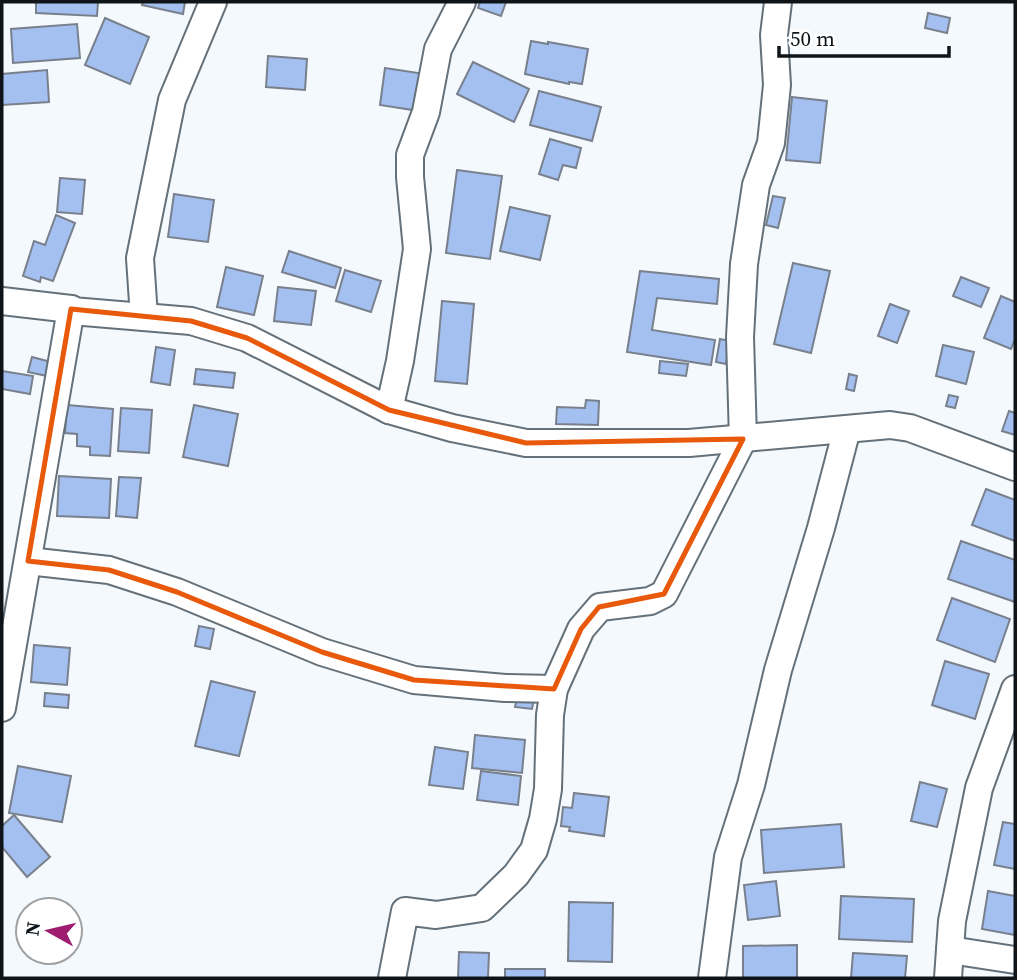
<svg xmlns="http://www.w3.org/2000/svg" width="1017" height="980" font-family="'Source Serif 4',serif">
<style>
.building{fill:#a4c0f0;stroke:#79808d;stroke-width:2}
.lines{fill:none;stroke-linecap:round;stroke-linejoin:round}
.minor-casing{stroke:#64717a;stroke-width:30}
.minor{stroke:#fff;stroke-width:26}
.marked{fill:none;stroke:#e8590c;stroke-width:5;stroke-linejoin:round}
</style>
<rect width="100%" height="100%" fill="#f3f9fd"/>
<!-- building -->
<g class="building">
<path d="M36,2H98L97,16L36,13Z"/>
<path d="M143,2H185L183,14L142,5Z"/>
<path d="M480,2H506L501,16L478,8Z"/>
<path d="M928,13L950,18L947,33L925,28Z"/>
<path d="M105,18L149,37L130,84L85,65Z"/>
<path d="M77,24L80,58L13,63L11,29Z"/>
<path d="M531,41L548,44V42L588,49L582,84L569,82V84L525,74Z"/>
<path d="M268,56L307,59L305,90L266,87Z"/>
<path d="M473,62L529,89L514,122L457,94Z"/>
<path d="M385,68L425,74L419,111L380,105Z"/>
<path d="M47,70L49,102L2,105V74Z"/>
<path d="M539,91L601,107L592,141L530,125Z"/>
<path d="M792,97L827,101L820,163L786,160Z"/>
<path d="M550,139L581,148L576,168L563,165L558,180L539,174Z"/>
<path d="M457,170L502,176L490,259L446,253Z"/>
<path d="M60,178L85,180L82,214L57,212Z"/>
<path d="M174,194L214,200L208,242L168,237Z"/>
<path d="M773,196L785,198L778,228L766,225Z"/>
<path d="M510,207L550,216L540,260L500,251Z"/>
<path d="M56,215L75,223L53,281L41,277L40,282L23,276L34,241L45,245Z"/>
<path d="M289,251L341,268L335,288L282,272Z"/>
<path d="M793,263L830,271L811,353L774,344Z"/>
<path d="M226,267L263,276L254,315L217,307Z"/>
<path d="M345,270L381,281L371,312L336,301Z"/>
<path d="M640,271L719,279L717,304L657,298L652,330L715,340L711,365L627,352Z"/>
<path d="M961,277L989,288L981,307L953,296Z"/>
<path d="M278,287L316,291L311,325L274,321Z"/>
<path d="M1001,296L1015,302V339L1011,349L984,338Z"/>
<path d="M442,301L474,304L467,384L435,381Z"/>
<path d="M890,304L909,311L897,343L878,336Z"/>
<path d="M720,339L730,341L726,364L716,362Z"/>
<path d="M943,345L974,352L966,384L936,376Z"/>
<path d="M156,347L175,350L170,385L151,382Z"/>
<path d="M32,357L51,362L47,376L28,372Z"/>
<path d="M660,361L688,364L686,376L659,373Z"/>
<path d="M196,369L235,373L233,388L194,384Z"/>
<path d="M2,371L33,376L30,394L2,389Z"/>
<path d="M849,374L857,376L854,391L846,389Z"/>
<path d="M949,395L958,397L955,408L946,406Z"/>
<path d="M586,400L599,401L598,425L556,424L557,407L585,408Z"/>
<path d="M67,405L113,409L110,456L90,455V447L77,446V434L65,433Z"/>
<path d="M194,405L238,414L228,466L183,457Z"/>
<path d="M121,408L152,410L149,453L118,451Z"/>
<path d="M1009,411L1015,413V435L1002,431Z"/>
<path d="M59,476L111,479L109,518L57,516Z"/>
<path d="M119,477L141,478L137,518L116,516Z"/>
<path d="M986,489L1015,500V541L972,525Z"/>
<path d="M961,541L1015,560V602L948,579Z"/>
<path d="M952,598L1010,619L995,662L937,640Z"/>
<path d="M199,626L214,629L210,649L195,646Z"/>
<path d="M34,645L70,648L67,685L31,682Z"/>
<path d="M945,661L989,674L975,719L932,705Z"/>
<path d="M211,681L255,692L239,756L195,746Z"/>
<path d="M45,693L69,695L68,708L44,706Z"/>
<path d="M517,697L534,699L532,709L515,707Z"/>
<path d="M475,735L525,740L522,773L472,768Z"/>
<path d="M435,747L468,752L463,789L429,785Z"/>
<path d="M18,766L71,776L62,822L9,813Z"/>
<path d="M481,771L521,776L518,805L477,800Z"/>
<path d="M920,782L947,789L937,827L911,821Z"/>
<path d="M574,793L609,797L604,836L569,831L570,827L561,826L563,807L572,808Z"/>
<path d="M14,815L50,857L27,877L2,847V826Z"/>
<path d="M1003,822L1015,824V869L994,865Z"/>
<path d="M841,824L844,867L764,873L761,830Z"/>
<path d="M776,881L780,916L748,920L744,885Z"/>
<path d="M988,891L1015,896V935L982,929Z"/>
<path d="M841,896L914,899L912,942L839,939Z"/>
<path d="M569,902L613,903L612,962L568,961Z"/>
<path d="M797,945V978H743V946Z"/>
<path d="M459,952L489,953L488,978H458Z"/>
<path d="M853,953L907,956L905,978H851Z"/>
<rect x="505" y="969" width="40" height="9"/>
</g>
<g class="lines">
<!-- minor casing -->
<g class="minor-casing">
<g id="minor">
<path d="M2,301L71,309L72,311L191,321L247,338L389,410L452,428L526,443H689L890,425L910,428L1015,467"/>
<path d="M144,317L140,258L172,100L213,2"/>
<path d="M389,410L400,361L417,249L410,177V155L426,112L438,49L462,2"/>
<path d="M28,561L109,570L177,592L322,652L414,680L505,688L554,689"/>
<path d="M2,708L71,309"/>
<path d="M950,950L1015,960"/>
<path d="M392,978L405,911L436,915L482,908L516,875L534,850L543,819L548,789L550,715L554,689L581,629L600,607L650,601L664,594L743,439L740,337L744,264L756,185L771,143L773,124L777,85L774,35L778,2"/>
<path d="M712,978L728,857L751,785L778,670L821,528L847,429"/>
<path d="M948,978L952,921L979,788L1015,689"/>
</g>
</g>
<!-- minor -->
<use href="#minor" class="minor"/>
</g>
<!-- marked area -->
<path class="marked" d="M71,309L191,321L247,338L389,410L526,443L743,439L664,594L599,607L581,629L554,689L414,680L322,652L177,592L109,570L28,561Z"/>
<!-- border -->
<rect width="1017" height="980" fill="none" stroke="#0f1418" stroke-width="7"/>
<!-- north arrow -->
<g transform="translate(49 931) rotate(278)"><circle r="33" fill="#ffffff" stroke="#9fa1a3" stroke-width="2"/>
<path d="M0-5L12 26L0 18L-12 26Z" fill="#9e1d6f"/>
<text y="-10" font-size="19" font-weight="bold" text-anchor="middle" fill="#0f1418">N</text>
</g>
<!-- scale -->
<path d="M779 46v10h170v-10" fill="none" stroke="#0f1418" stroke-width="3.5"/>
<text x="790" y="46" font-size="21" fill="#0f1418" stroke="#ffffff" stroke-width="5" paint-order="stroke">50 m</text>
</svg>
